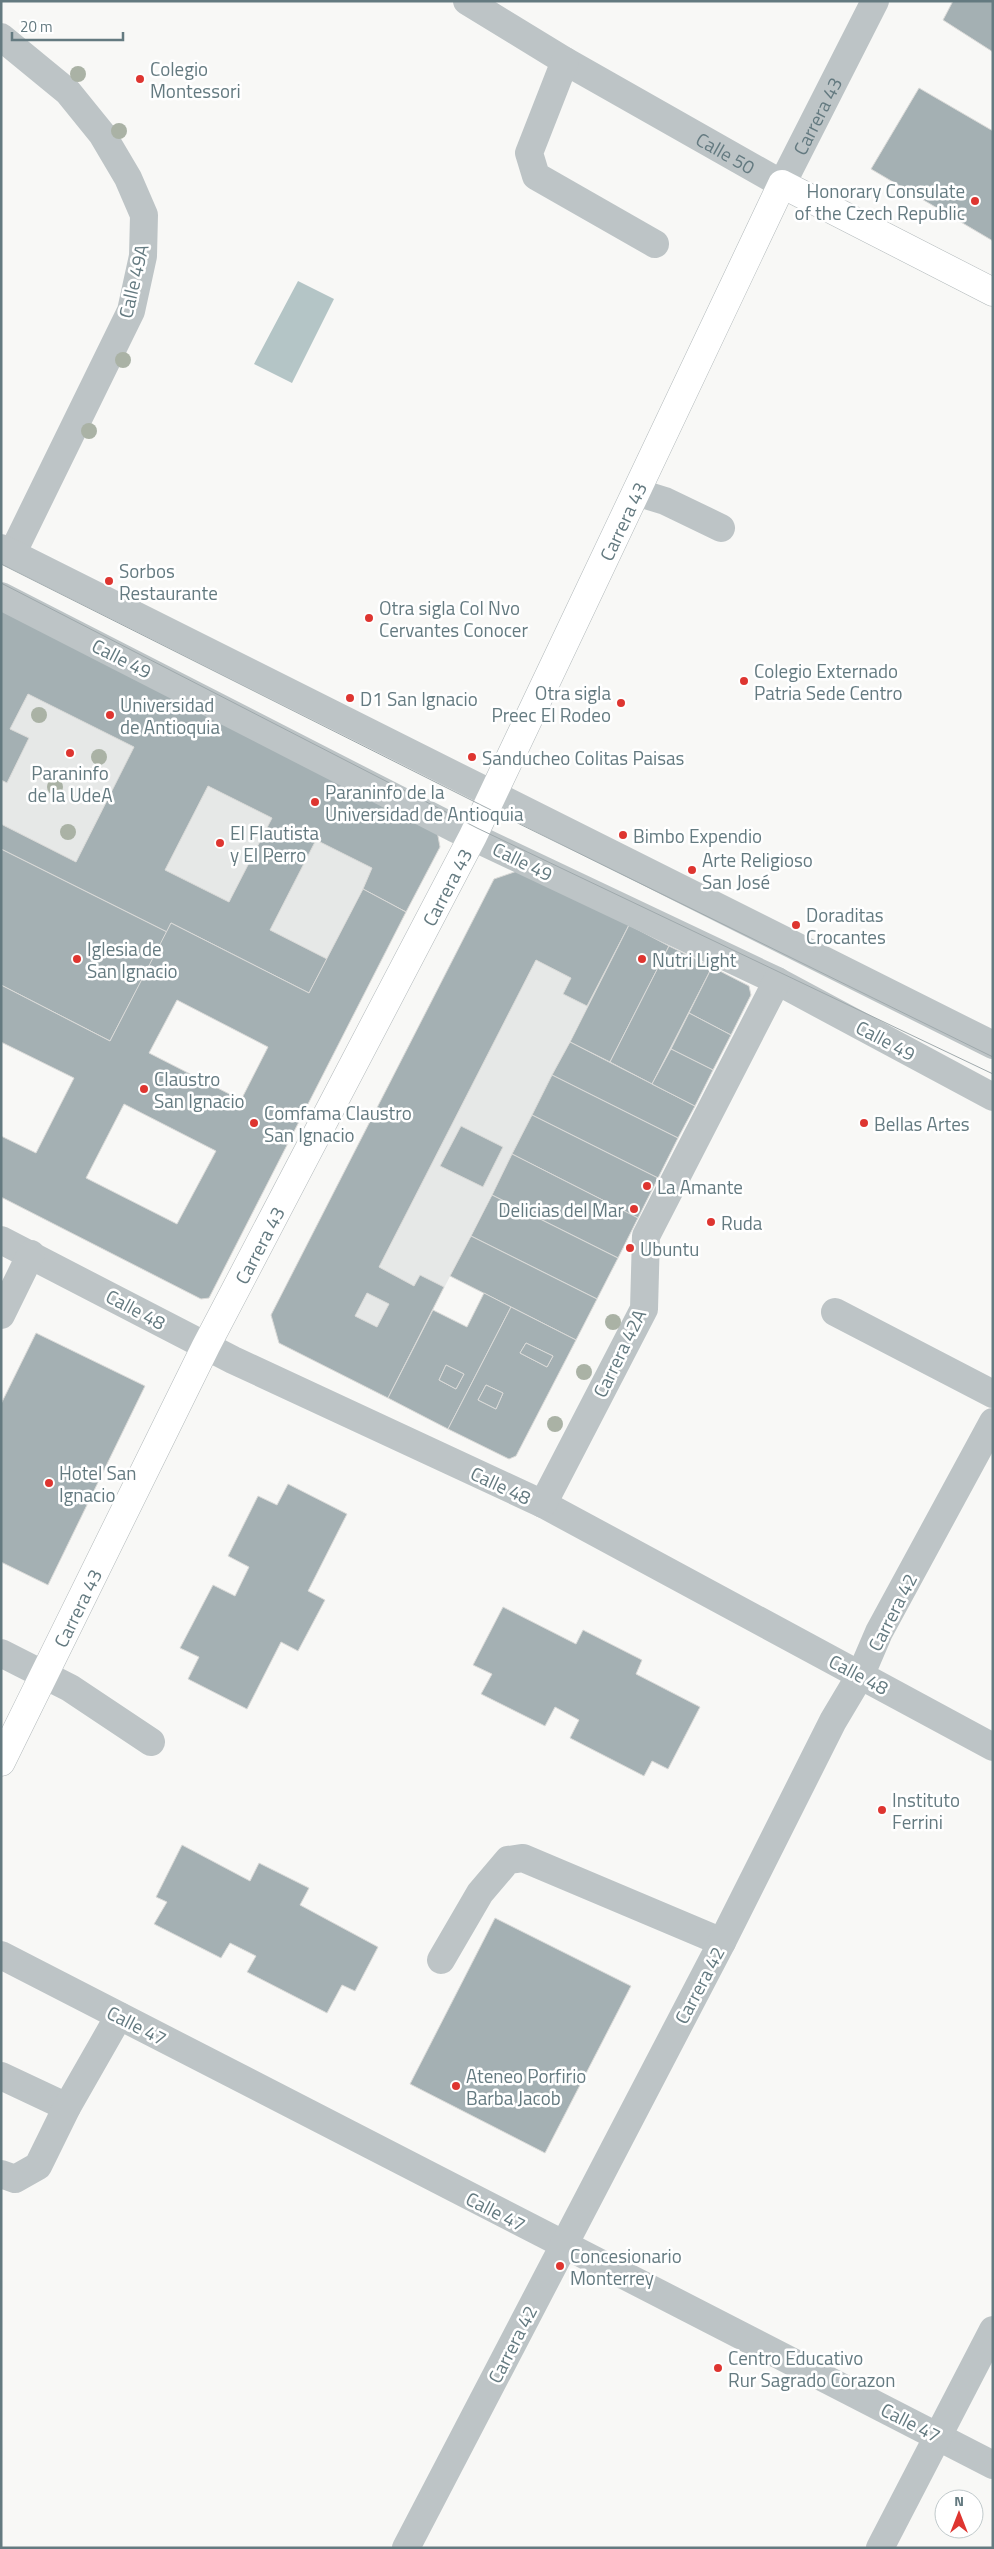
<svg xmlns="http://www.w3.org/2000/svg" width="994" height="2549" font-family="'Titillium Web',sans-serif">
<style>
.built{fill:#e6e8e7}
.water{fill:#b4c5c6}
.building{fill:#a4b0b3;stroke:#dadad8;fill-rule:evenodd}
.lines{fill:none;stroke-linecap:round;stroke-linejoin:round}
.major-casing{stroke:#b1b8ba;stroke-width:29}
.minor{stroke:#bdc4c6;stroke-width:28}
.major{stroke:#fff;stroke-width:28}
.tram{stroke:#9fa9ac;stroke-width:1}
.tree{fill:#aab2a5}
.poi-dot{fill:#de3530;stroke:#fff;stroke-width:2}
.labels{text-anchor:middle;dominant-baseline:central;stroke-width:5;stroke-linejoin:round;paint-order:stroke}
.poi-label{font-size:19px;fill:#647a80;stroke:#fff;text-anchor:start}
.street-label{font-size:19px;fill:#647a80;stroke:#fff}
</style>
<rect width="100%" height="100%" fill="#f8f8f6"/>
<!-- built -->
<g class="built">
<path d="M1,605L436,825L440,847L406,912L362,890L309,993L1,849Z"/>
<path d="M520,870L629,925L388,1398L279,1343L271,1315L494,879Z"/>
</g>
<!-- water -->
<path class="water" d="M298,281L334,299L292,383L254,364Z"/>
<!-- building -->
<g class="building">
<path d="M953,1H993V52L943,20Z"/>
<path d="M919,88L993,131V241L871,169Z"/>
<path d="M1,605L436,825L440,847L406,912L363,889L372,868L316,840L270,930L327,959L309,993L171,923L167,932L1,849V824L76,862L134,747L28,694L10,729L29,738L7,783L1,780ZM208,786L272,818L229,902L165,870Z"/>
<path d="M1,849L167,932L110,1041L1,985Z"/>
<path d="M520,870L629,925L587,1006L563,994L571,978L536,960L379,1267L414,1286L420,1275L444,1287L388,1398L279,1343L271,1315L494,879ZM367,1293L389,1304L377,1327L355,1316Z"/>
<path d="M363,889L406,912L209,1298L201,1299L1,1197V1136L36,1153L74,1078L1,1042V985L110,1041L171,923L309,993ZM177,1000L268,1047L241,1100L149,1053ZM124,1104L216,1151L177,1224L86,1178Z"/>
<path d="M629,925L669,946L610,1062L570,1042Z"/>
<path d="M669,946L712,967L652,1084L610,1062Z"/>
<path d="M712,967L749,986L751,995L731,1035L689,1013Z"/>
<path d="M689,1013L731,1035L713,1070L671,1049Z"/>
<path d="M570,1042L695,1106L678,1138L552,1075Z"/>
<path d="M671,1049L713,1070L695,1106L652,1084Z"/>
<path d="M552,1075L678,1138L658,1178L532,1115Z"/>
<path d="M532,1115L658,1178L638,1218L512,1154Z"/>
<path d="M461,1126L503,1147L483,1187L440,1166Z"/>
<path d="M512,1154L638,1218L618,1258L492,1195Z"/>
<path d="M492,1195L618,1258L597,1299L471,1236Z"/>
<path d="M471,1236L597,1299L576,1340L450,1276Z"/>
<path d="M484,1293L511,1307L448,1429L388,1398L433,1310L467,1327ZM446,1365L464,1374L456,1389L439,1380Z"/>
<path d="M511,1307L576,1340L516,1456L509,1459L448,1429ZM526,1343L553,1356L547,1367L520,1353ZM486,1385L503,1393L496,1409L478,1400Z"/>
<path d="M36,1333L145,1386L48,1585L1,1562V1404Z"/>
<path d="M526,1343L553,1356L547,1367L520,1353Z"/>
<path d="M446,1365L464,1374L456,1389L439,1380Z"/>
<path d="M486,1385L503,1393L496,1409L478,1400Z"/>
<path d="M288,1484L347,1514L308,1591L325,1600L298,1651L281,1642L247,1709L188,1679L199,1657L180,1648L213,1585L235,1596L249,1567L228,1556L258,1496L277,1505Z"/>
<path d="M503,1607L576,1644L583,1630L642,1660L636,1674L700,1707L668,1769L652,1761L644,1776L570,1738L579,1720L555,1707L545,1726L481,1694L492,1674L473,1665Z"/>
<path d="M182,1845L250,1881L259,1863L309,1888L300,1905L378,1947L355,1991L342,1985L327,2013L247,1972L256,1956L230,1943L221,1958L154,1924L167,1902L156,1897Z"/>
<path d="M495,1918L631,1986L545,2153L410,2084Z"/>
</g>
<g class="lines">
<!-- major casing -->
<g class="major-casing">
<g id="major">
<path id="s2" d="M1,1762L206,1346L473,836L782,184L993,292"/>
</g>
</g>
<!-- minor -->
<g class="minor">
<path id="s1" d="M467,1L565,61L782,184L875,1"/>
<path d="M1,37L68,92L102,134L128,178L144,215L143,256L131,311L12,554"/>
<path d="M565,61L529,153L536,176L655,244"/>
<path d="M636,492L665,501L721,528"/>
<path d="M1,548L993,1045"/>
<path d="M1,596L454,828L777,981L993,1097"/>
<path d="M1,1240L233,1360L543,1504L993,1747"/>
<path d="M835,1312L993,1394"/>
<path d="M1,1315L31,1254"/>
<path d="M543,1504L644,1309L646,1236L777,981"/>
<path d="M1,1653L70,1688L151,1742"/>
<path d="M1,1955L993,2465"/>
<path d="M441,1960L480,1893L508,1860L523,1858L722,1942"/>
<path d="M1,2076L67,2107"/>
<path d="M1,2174L15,2179L38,2166L67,2107L119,2016"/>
<path d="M406,2548L722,1942L833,1721L861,1674L879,1632L993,1422"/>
<path d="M880,2548L993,2330"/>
</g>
<!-- major -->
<use href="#major" class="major"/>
<!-- tram -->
<g class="tram">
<path d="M1,564L487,808L993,1057"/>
<path d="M1,583L477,828L993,1074"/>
</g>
</g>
<!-- trees -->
<g class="tree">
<circle cx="78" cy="74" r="8"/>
<circle cx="119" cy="131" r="8"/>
<circle cx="123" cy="360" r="8"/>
<circle cx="89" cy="431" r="8"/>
<circle cx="39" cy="715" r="8"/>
<circle cx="99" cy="757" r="8"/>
<circle cx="55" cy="787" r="8"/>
<circle cx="68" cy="832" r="8"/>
<circle cx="613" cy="1322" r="8"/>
<circle cx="584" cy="1372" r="8"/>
<circle cx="555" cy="1424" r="8"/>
</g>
<!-- markers -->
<g class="poi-dot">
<circle cx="140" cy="79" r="5"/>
<circle cx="975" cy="201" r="5"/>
<circle cx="109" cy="581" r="5"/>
<circle cx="369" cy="618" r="5"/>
<circle cx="744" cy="681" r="5"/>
<circle cx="350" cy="698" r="5"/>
<circle cx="621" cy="703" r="5"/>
<circle cx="110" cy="715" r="5"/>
<circle cx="70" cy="753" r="5"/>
<circle cx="472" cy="757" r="5"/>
<circle cx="315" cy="802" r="5"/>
<circle cx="623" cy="835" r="5"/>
<circle cx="220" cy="843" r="5"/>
<circle cx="692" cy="870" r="5"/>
<circle cx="796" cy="925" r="5"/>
<circle cx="77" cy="959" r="5"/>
<circle cx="642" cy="959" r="5"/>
<circle cx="144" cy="1089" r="5"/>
<circle cx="254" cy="1123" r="5"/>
<circle cx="864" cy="1123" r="5"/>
<circle cx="647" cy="1186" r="5"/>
<circle cx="634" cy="1209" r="5"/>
<circle cx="711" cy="1222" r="5"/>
<circle cx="630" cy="1248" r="5"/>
<circle cx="49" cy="1483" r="5"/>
<circle cx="882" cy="1810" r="5"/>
<circle cx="456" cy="2086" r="5"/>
<circle cx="560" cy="2266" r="5"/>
<circle cx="718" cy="2368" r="5"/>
</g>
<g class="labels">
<!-- poi labels -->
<g class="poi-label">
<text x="150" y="68">Colegio<tspan x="150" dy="22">Montessori</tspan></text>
<text x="965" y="190" text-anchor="end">Honorary Consulate<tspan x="965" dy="22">of the Czech Republic</tspan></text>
<text x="119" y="570">Sorbos<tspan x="119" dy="22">Restaurante</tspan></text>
<text x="379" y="607">Otra sigla Col Nvo<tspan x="379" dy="22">Cervantes Conocer</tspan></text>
<text x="754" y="670">Colegio Externado<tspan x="754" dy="22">Patria Sede Centro</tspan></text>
<text x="611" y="692" text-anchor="end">Otra sigla<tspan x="611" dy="22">Preec El Rodeo</tspan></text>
<text x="360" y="698">D1 San Ignacio</text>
<text x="120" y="704">Universidad<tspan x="120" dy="22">de Antioquia</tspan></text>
<text x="482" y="757">Sanducheo Colitas Paisas</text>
<text x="70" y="772" text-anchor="middle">Paraninfo<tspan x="70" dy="22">de la UdeA</tspan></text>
<text x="325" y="791">Paraninfo de la<tspan x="325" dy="22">Universidad de Antioquia</tspan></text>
<text x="230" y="832">El Flautista<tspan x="230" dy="22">y El Perro</tspan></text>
<text x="633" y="835">Bimbo Expendio</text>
<text x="702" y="859">Arte Religioso<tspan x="702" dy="22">San José</tspan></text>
<text x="806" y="914">Doraditas<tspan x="806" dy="22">Crocantes</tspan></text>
<text x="87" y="948">Iglesia de<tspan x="87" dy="22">San Ignacio</tspan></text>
<text x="652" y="959">Nutri Light</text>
<text x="154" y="1078">Claustro<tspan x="154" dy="22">San Ignacio</tspan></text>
<text x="264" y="1112">Comfama Claustro<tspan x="264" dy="22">San Ignacio</tspan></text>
<text x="874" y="1123">Bellas Artes</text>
<text x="657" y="1186">La Amante</text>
<text x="624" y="1209" text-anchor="end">Delicias del Mar</text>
<text x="721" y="1222">Ruda</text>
<text x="640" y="1248">Ubuntu</text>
<text x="59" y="1472">Hotel San<tspan x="59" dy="22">Ignacio</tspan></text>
<text x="892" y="1799">Instituto<tspan x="892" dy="22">Ferrini</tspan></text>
<text x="466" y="2075">Ateneo Porfirio<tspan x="466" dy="22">Barba Jacob</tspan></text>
<text x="570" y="2255">Concesionario<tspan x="570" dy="22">Monterrey</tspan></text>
<text x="728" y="2357">Centro Educativo<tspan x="728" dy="22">Rur Sagrado Corazon</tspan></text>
</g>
<!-- street labels -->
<g class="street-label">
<text stroke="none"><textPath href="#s1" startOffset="441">Carrera 43</textPath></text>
<text stroke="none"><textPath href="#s1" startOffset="300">Calle 50</textPath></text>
<text transform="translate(133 281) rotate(-77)">Calle 49A</text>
<text stroke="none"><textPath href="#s2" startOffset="1388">Carrera 43</textPath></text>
<text transform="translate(122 658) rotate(27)">Calle 49</text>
<text transform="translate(523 861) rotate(26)">Calle 49</text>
<text stroke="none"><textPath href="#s2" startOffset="982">Carrera 43</textPath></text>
<text transform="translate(886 1040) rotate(28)">Calle 49</text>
<text stroke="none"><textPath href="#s2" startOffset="578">Carrera 43</textPath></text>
<text transform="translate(136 1309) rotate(28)">Calle 48</text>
<text transform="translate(619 1353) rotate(-64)">Carrera 42A</text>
<text transform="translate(501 1485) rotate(25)">Calle 48</text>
<text stroke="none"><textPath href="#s2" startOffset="172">Carrera 43</textPath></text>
<text transform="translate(892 1612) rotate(-63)">Carrera 42</text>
<text transform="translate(859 1674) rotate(28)">Calle 48</text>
<text transform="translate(699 1985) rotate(-62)">Carrera 42</text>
<text transform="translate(137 2025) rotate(27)">Calle 47</text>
<text transform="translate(496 2211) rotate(27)">Calle 47</text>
<text transform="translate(512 2344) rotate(-63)">Carrera 42</text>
<text transform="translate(911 2422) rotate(27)">Calle 47</text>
</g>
</g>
<!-- border -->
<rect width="994" height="2549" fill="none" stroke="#647a80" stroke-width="5"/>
<!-- north arrow -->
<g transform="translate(959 2514)"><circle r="24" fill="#ffffff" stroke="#c1cacc"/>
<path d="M0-4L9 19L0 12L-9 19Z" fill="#de3530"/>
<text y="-8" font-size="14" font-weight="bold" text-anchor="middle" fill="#647a80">N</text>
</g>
<!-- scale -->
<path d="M12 32v8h111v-8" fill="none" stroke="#647a80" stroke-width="2.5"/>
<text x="20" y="32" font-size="15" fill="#647a80" stroke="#ffffff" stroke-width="4" paint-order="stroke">20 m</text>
</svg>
